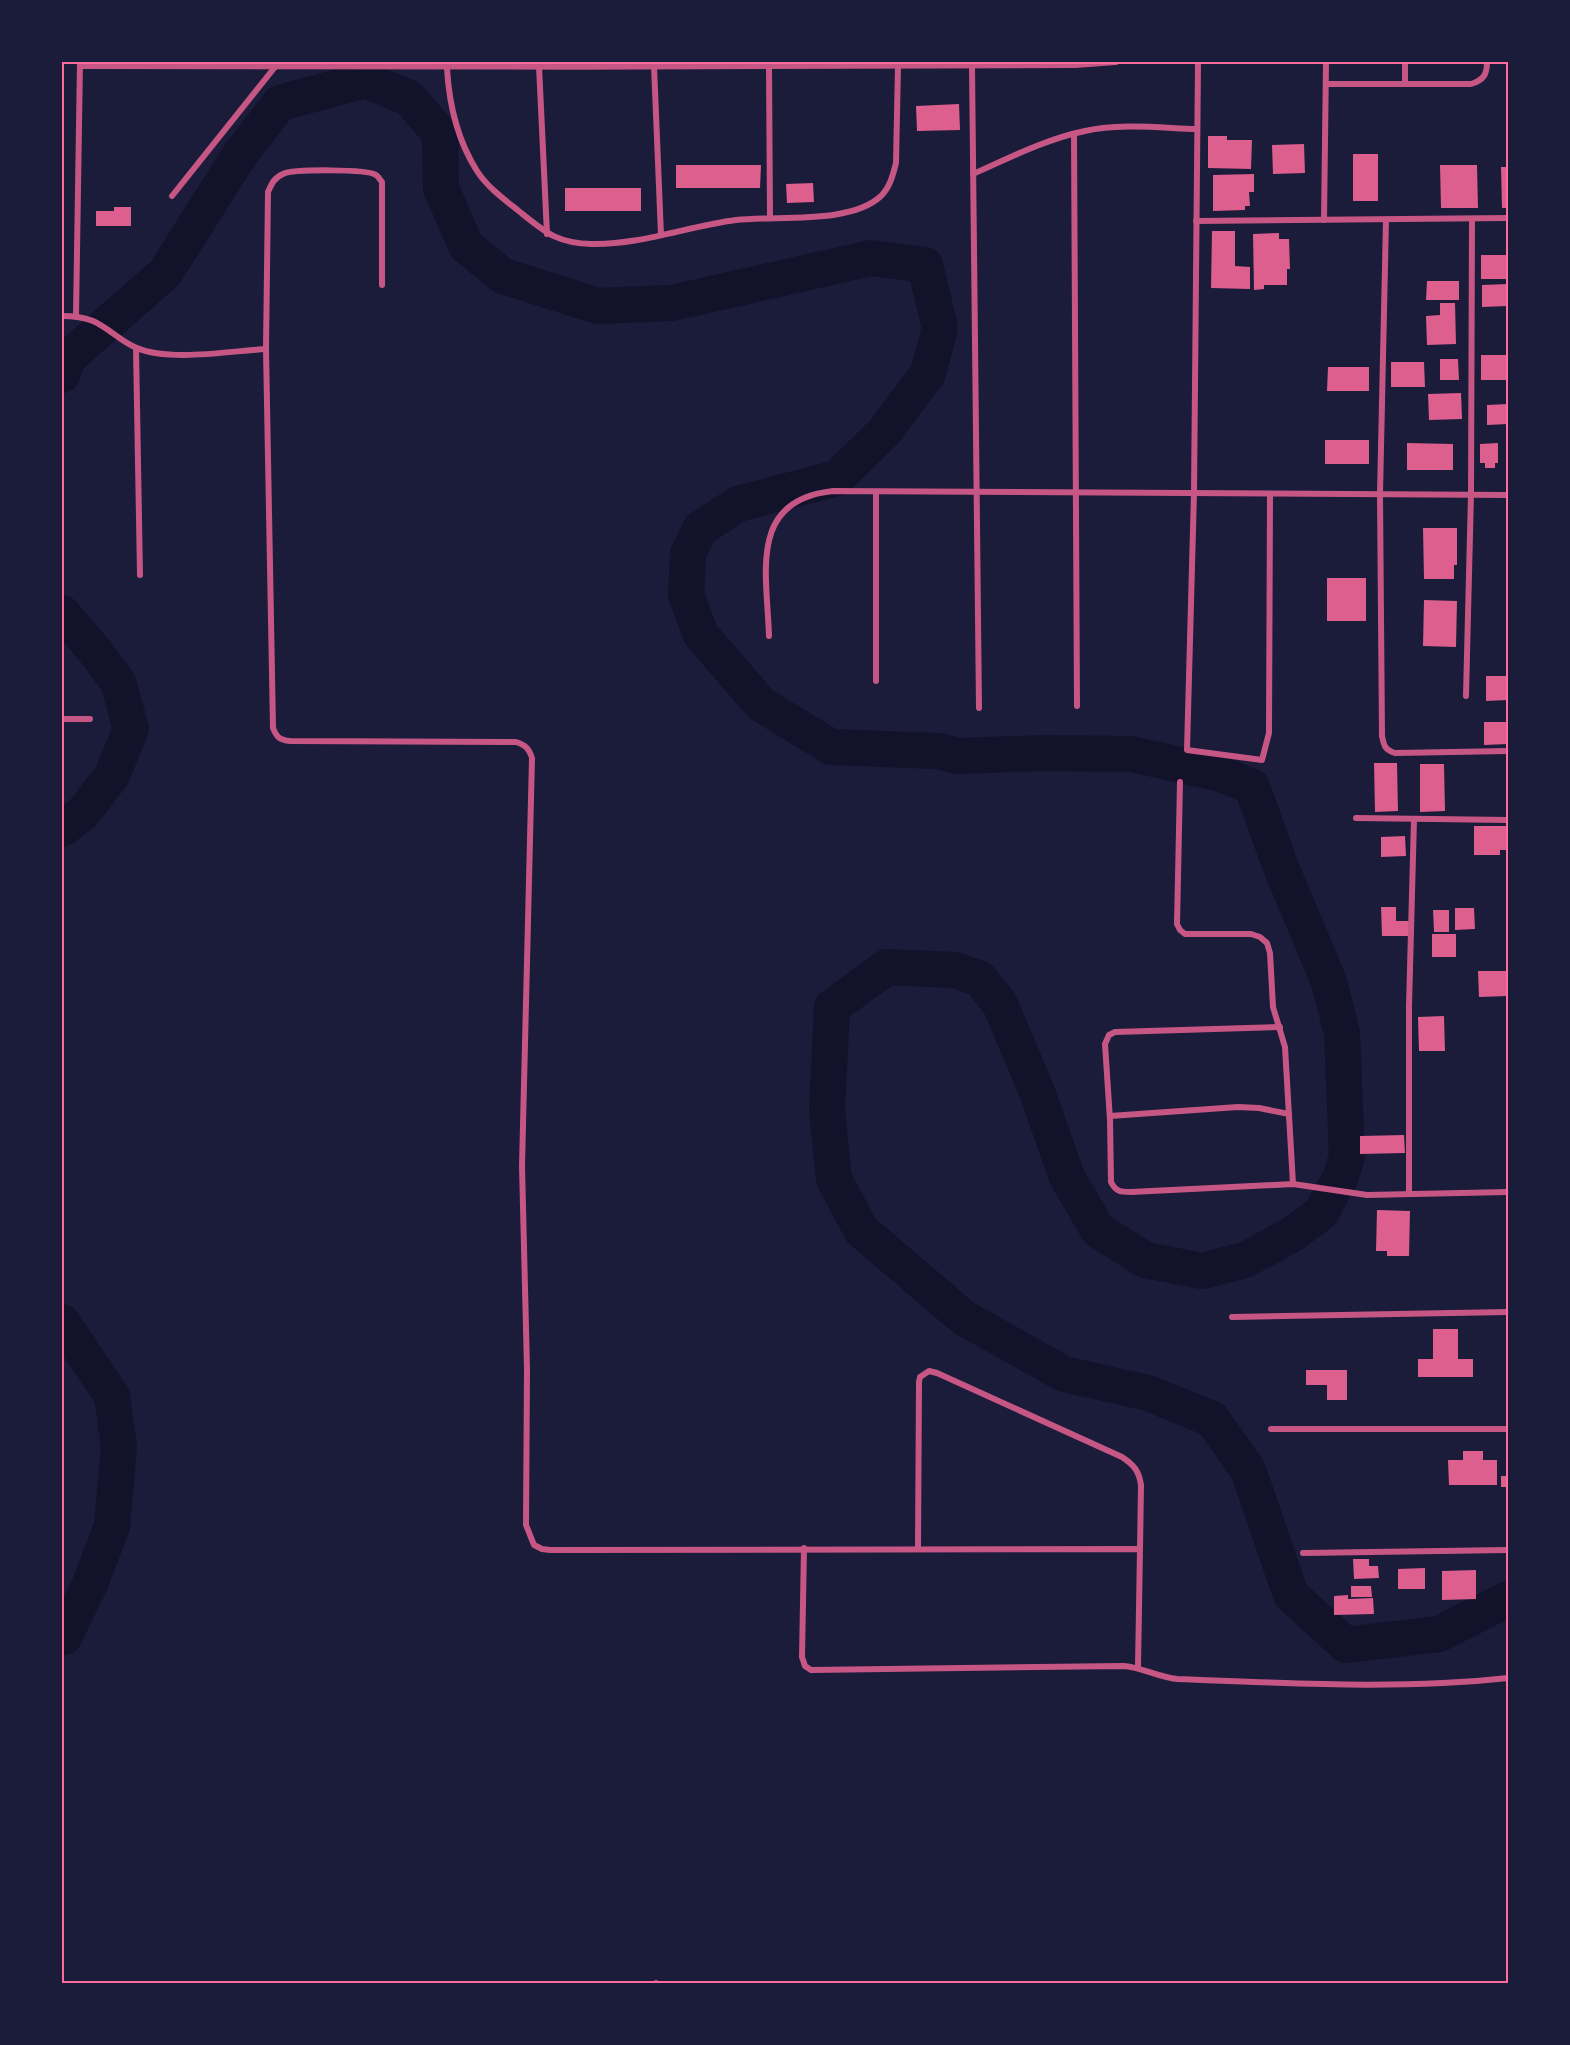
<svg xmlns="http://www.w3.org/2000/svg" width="1570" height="2045" font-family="'DM Sans',sans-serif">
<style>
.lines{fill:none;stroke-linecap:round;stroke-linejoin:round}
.river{stroke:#12122b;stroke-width:36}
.building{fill:#dd5f8e}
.minor{stroke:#c65784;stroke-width:6}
.neatline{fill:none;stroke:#ff6b9d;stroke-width:2}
</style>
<rect width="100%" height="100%" fill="#1b1b3a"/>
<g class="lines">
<!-- river -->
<g class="river">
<path d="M62,375L68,358L165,273L239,156L280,103L365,80L409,98L440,134L441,188L466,246L503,276L598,306L672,303L871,258L925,265L940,328L928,373L885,431L837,478L738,504L700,529L688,554L686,595L701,635L761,704L831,747L938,751L957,756L1044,753L1131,754L1221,774L1252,787L1280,865L1329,982L1342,1033L1347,1156L1341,1176L1321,1213L1291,1235L1245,1260L1202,1271L1145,1260L1098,1230L1067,1177L1037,1092L1000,1004L980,979L955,970L887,967L832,1007L827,1110L834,1179L861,1230L964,1318L1064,1374L1148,1393L1212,1419L1248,1470L1291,1595L1346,1645L1439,1634L1508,1599"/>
<path d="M62,613L94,650L118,682L131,729L112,775L83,813L62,829"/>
<path d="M62,1322L112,1396L119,1447L112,1526L90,1584L64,1637L62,1636"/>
</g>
</g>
<!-- building -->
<g class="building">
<path d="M959,104L960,130L917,131L916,106Z"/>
<path d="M1208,136H1227V140H1252L1251,169L1208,168Z"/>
<path d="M1304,144L1305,173L1273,174L1272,145Z"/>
<rect x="1353" y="154" width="25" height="47"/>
<path d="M676,165H761L760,188H676Z"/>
<path d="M1440,165H1477L1478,208H1441Z"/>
<path d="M1501,167H1508V208H1502Z"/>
<path d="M1254,174V192H1249L1250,206H1245V210L1213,211V175Z"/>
<path d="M813,183L814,202L787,203L786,184Z"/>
<rect x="565" y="188" width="76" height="23"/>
<path d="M114,207H131V226H96V211H114Z"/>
<path d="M1212,231H1235V266L1250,267V289L1211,288Z"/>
<path d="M1279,233V239H1289L1290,269H1287V285H1264V289L1254,290L1253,234Z"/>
<rect x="1481" y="255" width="27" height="24"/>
<path d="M1427,281H1459V300H1426Z"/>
<path d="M1508,284V306L1482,307V285Z"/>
<path d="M1440,303H1455L1456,344L1427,345L1426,316L1440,315Z"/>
<rect x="1481" y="355" width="27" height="25"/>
<path d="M1440,359H1458L1459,380H1440Z"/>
<path d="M1391,362H1424L1425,387H1391Z"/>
<path d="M1328,367H1369V391H1327Z"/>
<path d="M1461,393L1462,419L1429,420L1428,394Z"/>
<path d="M1508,404V424L1487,425V405Z"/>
<rect x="1325" y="440" width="44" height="24"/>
<path d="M1407,443L1453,444V470H1407Z"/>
<path d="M1498,443V463H1495V468H1485V463H1480V444Z"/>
<path d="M1423,528H1457V565H1454V579H1424Z"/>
<rect x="1327" y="578" width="39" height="43"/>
<path d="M1424,600L1457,601L1456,647L1423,646Z"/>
<path d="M1486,676H1508V700L1486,701Z"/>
<path d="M1484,722H1508V744L1484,745Z"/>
<path d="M1374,763H1397L1398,811L1375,812Z"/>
<path d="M1420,764H1444L1445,811L1420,812Z"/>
<path d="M1474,826H1508V850H1500V855H1474Z"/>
<path d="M1405,836L1406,856L1381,857V837Z"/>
<path d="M1381,907H1396V921H1409V936H1382Z"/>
<path d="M1455,908H1474L1475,929L1455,930Z"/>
<path d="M1433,910H1449V932H1434Z"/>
<rect x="1432" y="934" width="24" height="23"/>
<path d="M1478,971H1508V996L1479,997Z"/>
<path d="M1444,1016L1445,1051H1419L1418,1017Z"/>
<path d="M1404,1135L1405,1153L1360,1154V1136Z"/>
<path d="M1377,1210L1410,1211L1409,1256H1387V1251H1376Z"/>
<path d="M1433,1329H1458V1359H1473V1377H1418V1359H1433Z"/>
<path d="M1306,1370H1347V1400H1327V1385H1306Z"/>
<path d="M1463,1451H1483V1460H1497V1485H1449L1448,1460H1463Z"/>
<rect x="1501" y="1476" width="7" height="11"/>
<path d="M1353,1559H1369V1566H1378L1379,1578L1354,1579Z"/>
<path d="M1425,1568V1589H1398V1569Z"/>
<path d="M1476,1570V1599L1442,1600V1571Z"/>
<path d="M1351,1586H1371L1372,1597H1351Z"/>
<path d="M1348,1595V1599L1373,1598L1374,1614L1334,1615V1596Z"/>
</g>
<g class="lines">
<!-- minor -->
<g class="minor">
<path d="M1198,62L1194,493L1187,750L1262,760L1269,733L1270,494"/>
<path d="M80,66C412,68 743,66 1075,65L1116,62"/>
<path d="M539,66L547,234"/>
<path d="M654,66L661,235"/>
<path d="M769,66L770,218"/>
<path d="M972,66L979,708"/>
<path d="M447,68C449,104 458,141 477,171C488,188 505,200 520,212C546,233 557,243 592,244C641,245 688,226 736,220C776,215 850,225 881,196C890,187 893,175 896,163L898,66"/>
<path d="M1326,84H1471C1484,80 1487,74 1487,62"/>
<path d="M1405,84V62"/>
<path d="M1074,134L1077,706"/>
<path d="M973,174C1009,158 1046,139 1085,131C1121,123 1161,128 1197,129"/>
<path d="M172,196L275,67"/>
<path d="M1324,220L1326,62"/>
<path d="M1386,220L1380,494L1382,736C1384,746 1385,750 1395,753L1508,751"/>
<path d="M1196,221L1508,218"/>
<path d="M62,316C72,316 83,317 93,321C109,328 121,342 137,348C170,362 230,351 266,349L268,192C272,183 274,178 283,174C293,169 368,169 376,175C379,177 380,180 382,182V285"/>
<path d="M76,316L80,62"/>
<path d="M136,348L140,575"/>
<path d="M266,349L273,728C277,738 280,740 290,741L516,742C525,745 529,748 532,758L522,1166L527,1369L526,1525L534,1545L542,1549L550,1550L1140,1549L1138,1667"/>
<path d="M769,636C767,573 748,500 833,491L1508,495"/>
<path d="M876,681V492"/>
<path d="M1466,696L1471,494L1472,219"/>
<path d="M62,719H90"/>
<path d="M1180,782L1177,924L1180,930L1185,934H1251L1260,937L1267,943L1270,953L1273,1007L1285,1047L1293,1184"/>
<path d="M1356,818L1508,820"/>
<path d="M1280,1027L1115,1032L1109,1035L1105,1044L1110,1120L1111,1182C1116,1192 1121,1192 1131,1192L1293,1184L1367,1195L1508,1192"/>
<path d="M1110,1116L1238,1107L1259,1108L1289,1114"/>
<path d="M1409,1194V1006L1414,819"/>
<path d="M1232,1317L1508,1312"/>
<path d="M1271,1429H1508"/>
<path d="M804,1548L802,1657L805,1666L811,1670L1123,1666C1142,1667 1157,1677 1177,1679C1287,1683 1398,1690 1508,1678"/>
<path d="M918,1548L919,1382L920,1377L929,1371L937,1373L1122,1457C1134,1465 1139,1471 1141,1485L1140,1549"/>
<path d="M1303,1553L1508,1550"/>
<path d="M656,1984V1983"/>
</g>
</g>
<!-- border -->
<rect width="1570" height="2045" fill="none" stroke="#1b1b3a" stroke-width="126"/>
<rect x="63" y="63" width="1444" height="1919" class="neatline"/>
</svg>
